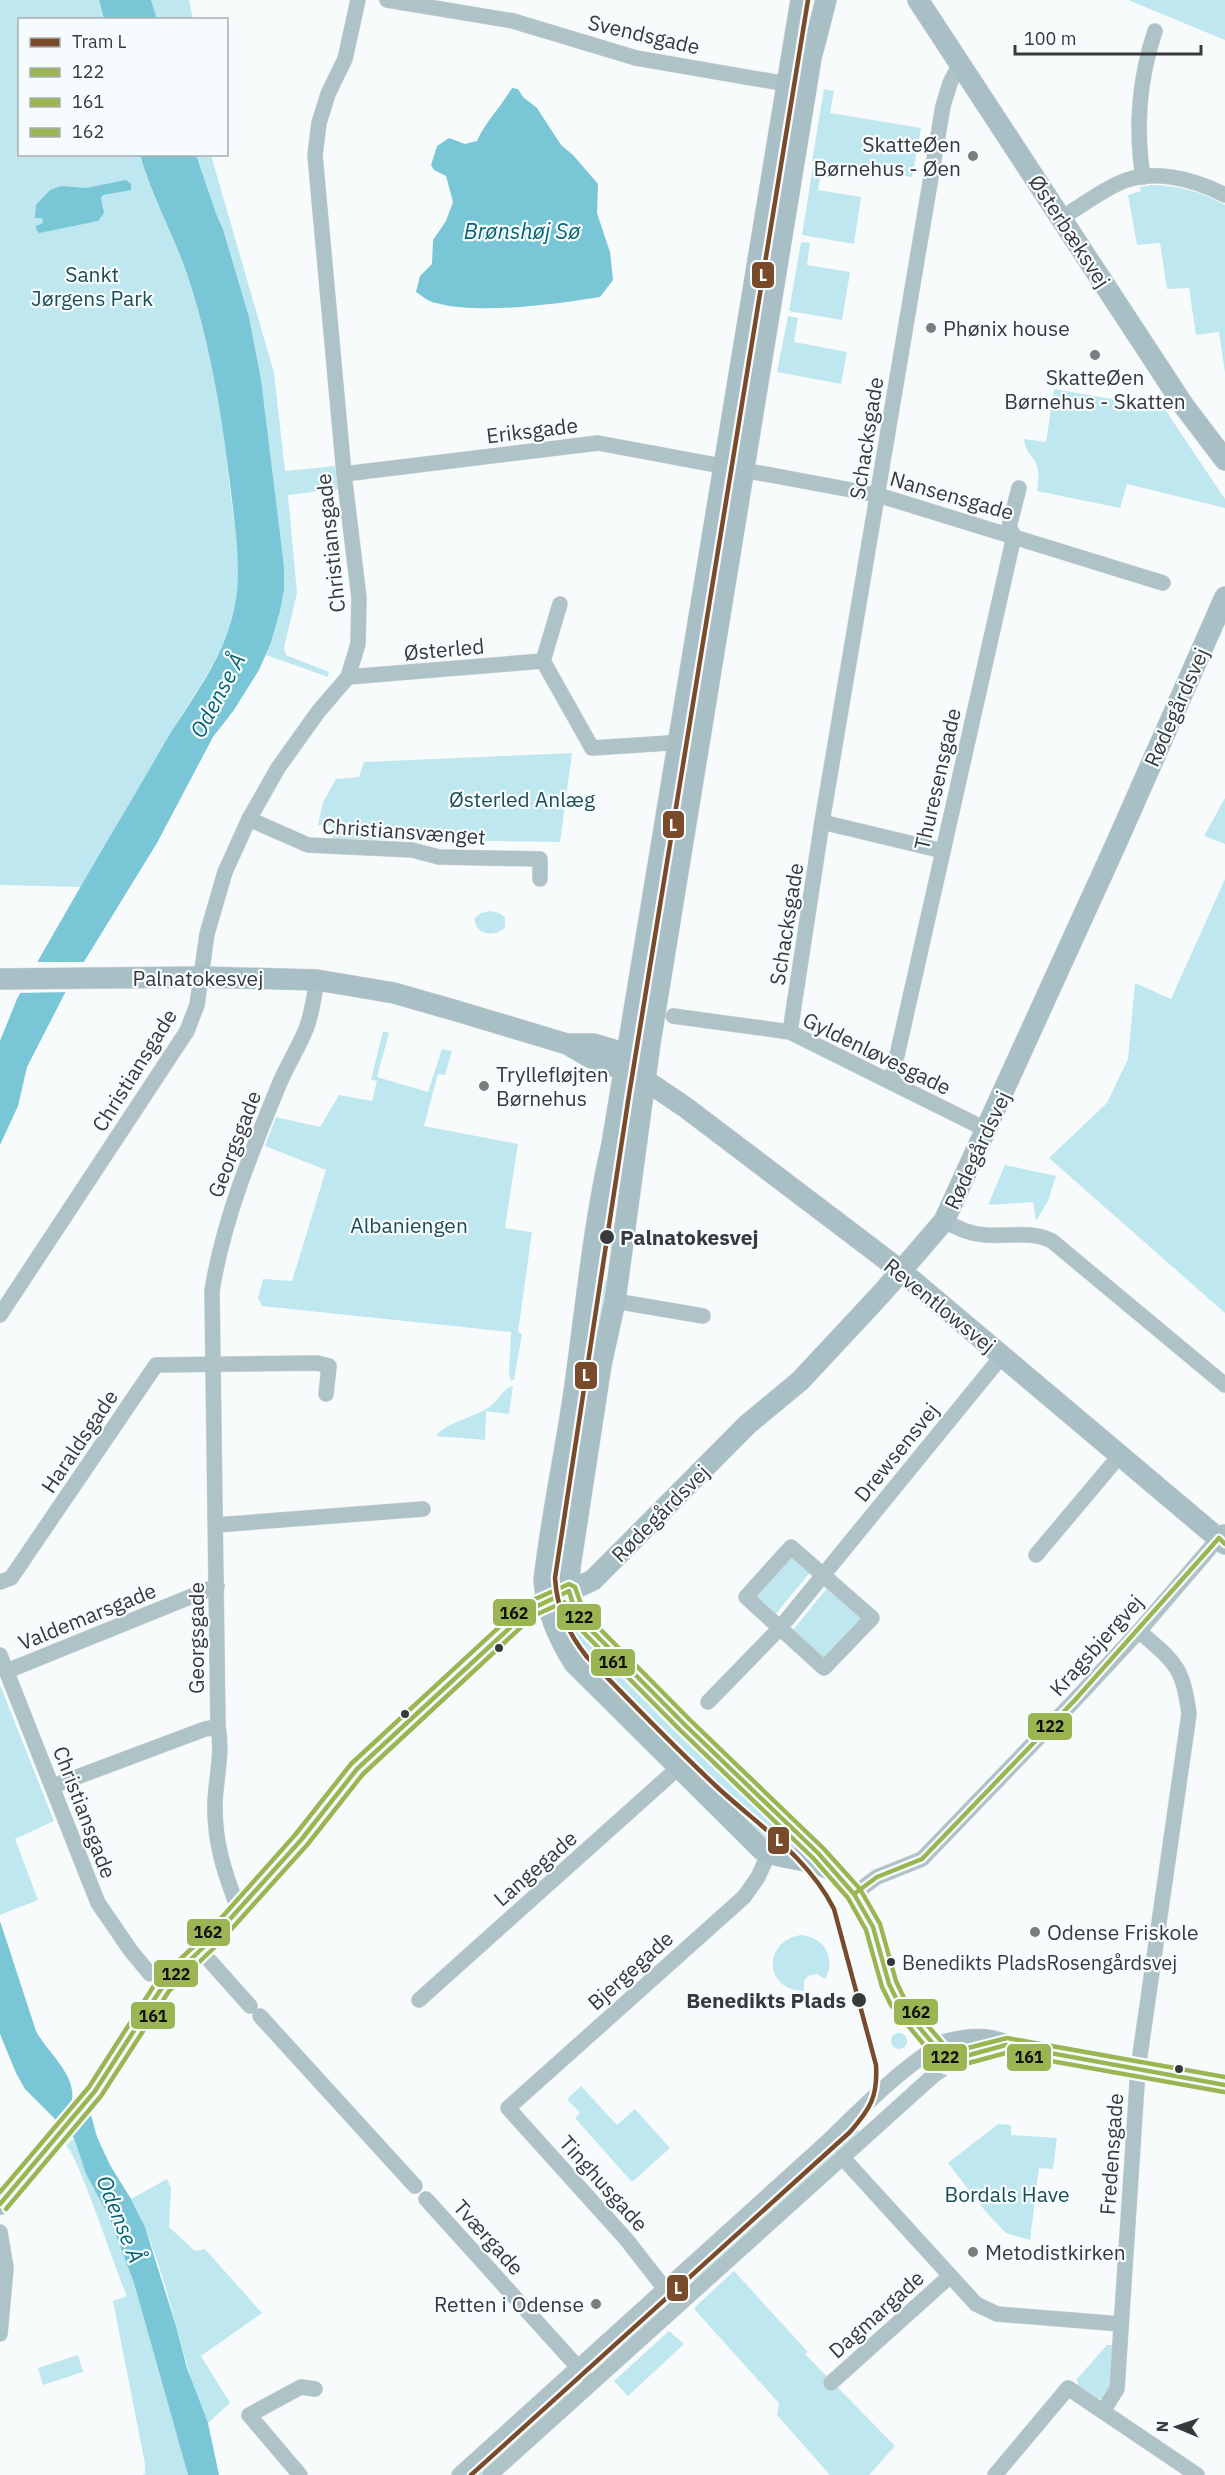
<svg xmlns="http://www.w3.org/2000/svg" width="1225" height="2475" font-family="'IBM Plex Sans',sans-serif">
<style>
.green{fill:#bfe7f0}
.water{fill:#79c6d6}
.pier{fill:#f8fbfc}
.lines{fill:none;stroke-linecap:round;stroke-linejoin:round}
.street-casing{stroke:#d6d8d8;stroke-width:16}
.secondary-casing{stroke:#d6d8d8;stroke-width:22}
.street{stroke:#aec3c7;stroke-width:15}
.secondary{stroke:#a8c0c5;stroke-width:21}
.tram{stroke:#b3bfc2;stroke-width:1.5}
.bus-1-casing{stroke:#f6fcfe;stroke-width:9}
.bus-2-casing{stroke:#f6fcfe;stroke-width:9}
.bus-3-casing{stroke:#f6fcfe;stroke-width:9}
.bus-1{stroke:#9bb553;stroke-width:4.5}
.bus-2{stroke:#9bb553;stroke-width:4.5}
.bus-3{stroke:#9bb553;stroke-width:4.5}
.tram-1-casing{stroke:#f6fcfe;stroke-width:9}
.tram-1{stroke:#7a4b2a;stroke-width:4.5}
.poi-dot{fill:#7b7d7e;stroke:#f6fcfe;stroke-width:2}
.stop-dot{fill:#37393a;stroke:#f6fcfe;stroke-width:2}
.labels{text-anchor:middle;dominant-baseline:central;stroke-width:4.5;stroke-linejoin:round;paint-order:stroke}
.bus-label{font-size:20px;fill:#37393a;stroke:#f6fcfe;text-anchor:start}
.street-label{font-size:21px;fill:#37393a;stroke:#f6fcfe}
.poi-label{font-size:21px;fill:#37393a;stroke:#f6fcfe;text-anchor:start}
.park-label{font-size:21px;fill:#1d4c55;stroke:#f6fcfe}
.stop-label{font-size:21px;font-weight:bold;fill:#37393a;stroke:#f6fcfe;text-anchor:start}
.water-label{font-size:22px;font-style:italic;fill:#046372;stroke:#f6fcfe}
.line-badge{stroke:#f6fcfe;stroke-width:2}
.badge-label{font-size:16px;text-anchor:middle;font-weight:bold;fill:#fff}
.pale-badge-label{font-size:16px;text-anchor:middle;font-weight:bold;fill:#111}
</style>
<rect width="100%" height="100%" fill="#f8fbfc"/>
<!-- green -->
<g class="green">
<path d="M0,0H99L104,19L20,20V154L140,155C151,196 172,232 186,272C213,344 223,423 231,498C236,534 243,575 234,611C224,654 199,686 177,723C144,777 113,833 81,887L0,885Z"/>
<path d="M151,0H189L193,19H157Z"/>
<path d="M1128,0H1225V40Z"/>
<path d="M824,89L834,91L830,113L921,128L912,177L812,161Z"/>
<path d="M196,155H211L274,373L285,471L335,466L338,489L288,495L297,593L284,648L286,655L329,672L328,677L266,655L270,645L284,566L261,379L249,317L223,229L217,216Z"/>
<path d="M813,166L822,167L818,190L861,197L854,244L802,235Z"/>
<path d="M1152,185C1179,186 1201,191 1225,205V373L1219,332L1196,335L1189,288L1167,289L1160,243L1137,245L1128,195L1141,191L1140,187Z"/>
<path d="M801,242L810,243L807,265L850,272L842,320L789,311Z"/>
<path d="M788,316L798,318L794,342L847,352L841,384L777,372Z"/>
<path d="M1054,389L1164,408L1225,499V508L1127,484L1120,508L1037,491C1038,482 1040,470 1035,461C1029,452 1026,452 1024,439L1046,442Z"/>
<path d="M572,753L560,842L333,839L332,826L318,825L323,802L336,779L359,777L364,762Z"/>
<path d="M1225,798V844L1204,836Z"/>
<path d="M1225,879V1313L1049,1158L1107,1103L1128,1059L1135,983L1171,999Z"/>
<path d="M491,911L499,913L505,917V928C493,937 477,936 474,919L481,913Z"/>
<path d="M383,1031L389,1033L377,1077L428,1092L442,1049L452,1051L445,1075L438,1074L424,1126L518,1144L505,1228L532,1232L518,1332L522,1334L514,1380H511L509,1375L511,1332L262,1306L258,1298L263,1279L292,1281L326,1170L265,1146L276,1117L320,1127L339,1095L372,1101L377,1081L371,1080Z"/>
<path d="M623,1104L637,1110L628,1187L607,1184Z"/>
<path d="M1005,1165L1056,1176L1048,1201L1036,1221L1033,1202L988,1205Z"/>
<path d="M592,1279L613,1282L567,1563L551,1561Z"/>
<path d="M513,1386L509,1414L486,1411L485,1440L436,1436C446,1421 478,1418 493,1404C500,1398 505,1387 513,1386Z"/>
<path d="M796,1558L811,1571L774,1616L753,1596L787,1559Z"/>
<path d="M828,1587L863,1618L825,1659L792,1631Z"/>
<path d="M571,1619L809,1850L766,1846L593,1679L559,1623Z"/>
<path d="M0,1685L54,1821L15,1839L38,1900L0,1915Z"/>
<path d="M801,1935C824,1937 837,1958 825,1979L817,1974L808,1976L804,1981V1991C764,1991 762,1941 801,1935Z"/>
<circle cx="899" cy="2041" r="8"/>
<path d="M581,2086L617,2125L635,2109L670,2148L632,2182L575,2118L580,2113L567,2099Z"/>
<path d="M853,2124L862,2134L697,2283L688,2272Z"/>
<path d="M998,2124L1011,2125V2135L1057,2138L1053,2169L1039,2168L1030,2240L1006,2233L985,2211L948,2163Z"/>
<path d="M74,2138L86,2174L109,2217L134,2283L188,2475H142L145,2474V2464L113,2301L127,2296C117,2274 77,2152 66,2146Z"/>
<path d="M167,2179L171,2188L169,2227L195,2251L205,2249L262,2313L201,2356L230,2403L208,2423C176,2351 169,2268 131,2199Z"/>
<path d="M734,2271L808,2352L805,2354L895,2446L869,2475H830L777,2415L779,2403L695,2310V2307Z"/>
<path d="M654,2303L664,2314L609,2364L599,2353Z"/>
<path d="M669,2331L684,2344L628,2396L614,2381Z"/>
<path d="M1107,2345H1112L1113,2386L1103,2399L1095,2398L1078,2386L1077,2379Z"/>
<path d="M78,2355L83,2372L43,2385L38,2368Z"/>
<path d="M561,2387L571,2397L486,2475H464Z"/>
</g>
<!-- water -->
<g class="water">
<path d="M99,0H151L157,19H104Z"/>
<path d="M512,88L518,89L523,97L537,108L561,145L573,155L598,184L597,213L610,252L613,280L600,297C556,304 479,315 436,303C429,302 422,296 416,292L420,276L432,264L433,240L446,221L453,202L446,176L434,170L431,165L437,146L449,138L465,144L477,141C486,121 501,107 512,88Z"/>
<path d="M140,155H196L217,216L223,229L249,317L261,379L284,566V589L280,611L270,645L259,670L234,710L213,737L157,843L66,991L27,1067L18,1106L0,1145V1041L17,999C64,913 115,829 164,744C190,700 223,661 234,610C242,575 236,535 232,500C223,424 212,347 187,274C173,234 152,197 140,155Z"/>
<path d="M126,180L131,184V190L103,195L101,198L104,213L98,221L39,233L36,229V226L43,223L42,218H35L36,205L50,190L61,186L86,188Z"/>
<path d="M0,1921L36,2031C47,2052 76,2074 72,2100L91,2115L97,2137L110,2165L131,2199L145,2227L176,2326L187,2368L208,2423L219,2475H188L134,2283L109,2217L86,2174L74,2138L25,2089L16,2073L0,2034Z"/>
</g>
<!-- pier -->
<path class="pier" d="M34,962H87L69,992L16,993Z"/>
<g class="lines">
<!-- street casing -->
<g class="street-casing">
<g id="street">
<path d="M387,0L513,21L636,58L787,84"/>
<path d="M1143,177C1135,127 1139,79 1155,31"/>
<path d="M1061,218C1080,207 1098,193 1117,184C1151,167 1194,179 1225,195"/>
<path d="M344,474L598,443L878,495L1163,583"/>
<path d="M543,661L560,604"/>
<path d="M348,677L543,661L592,748L669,743L679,744"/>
<path d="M249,819L308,845L412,850L439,857L540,859V879"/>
<path d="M822,822L943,851"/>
<path d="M673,1016L790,1032L987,1130"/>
<path d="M790,1032L822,822L943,106L950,83L960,64"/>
<path d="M891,1082L1014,536L1009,527L1019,488"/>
<path d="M944,1221C958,1228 969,1234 985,1235C1010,1237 1029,1230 1052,1241L1225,1385"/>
<path d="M615,1301L703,1316"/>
<path d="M0,1315L187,1031L197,1005L207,934L225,872L249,819L278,768L318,712L348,677L358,644L359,598L344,474L315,155L319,123L328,94L345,59L358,0"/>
<path d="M216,1525L423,1509"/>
<path d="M791,1547L872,1618L824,1668L746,1597Z"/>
<path d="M1036,1555L1121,1454"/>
<path d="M0,1582L11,1578L156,1365L317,1363L329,1366L326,1394"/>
<path d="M0,1655L98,1903L131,1951L150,1974"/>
<path d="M7,1671L217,1586"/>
<path d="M708,1702L780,1628L1002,1356"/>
<path d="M53,1786L205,1729L218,1727"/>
<path d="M854,1894L877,1877L922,1859L1074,1701L1139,1631L1224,1532"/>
<path d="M238,1908C224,1872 214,1841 215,1803C216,1777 223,1753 218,1727L212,1291C223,1221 251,1153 278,1087C286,1067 298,1049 306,1029C312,1014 314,997 317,980"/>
<path d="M209,1960L250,2006"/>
<path d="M419,2000L678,1768"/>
<path d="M260,2016L415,2186"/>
<path d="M842,2157L976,2304L997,2314L1121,2324"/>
<path d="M426,2199L584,2374"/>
<path d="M0,2232L6,2268L0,2334"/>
<path d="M681,2302L665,2289L626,2239L508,2108L744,1897L758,1877L769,1853"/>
<path d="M831,2383L950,2276"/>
<path d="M1103,2411L1117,2389L1138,2069L1189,1714C1183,1665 1174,1662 1139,1631"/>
<path d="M300,2475L249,2415L301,2387L315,2389"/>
<path d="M459,2475L827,2142C862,2108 895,2074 936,2047"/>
<path d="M490,2475L934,2075L950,2064"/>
<path d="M995,2475L1068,2388L1197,2475"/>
</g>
</g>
<!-- secondary casing -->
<g class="secondary-casing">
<g id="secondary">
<path d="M801,0L612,1144C593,1226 586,1309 574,1392C565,1455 551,1518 544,1581C547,1612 558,1637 574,1663L762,1850C784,1861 809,1857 831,1870"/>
<path d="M826,0L811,58L650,1043L615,1301L601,1365L570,1567C568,1596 571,1608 591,1630L685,1725L818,1853L854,1894L873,1927L889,1984L898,2002L950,2064L962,2057L1006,2045"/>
<path d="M918,0L1184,406L1225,460"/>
<path d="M0,979L201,977L317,980L394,993L457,1011L567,1044L591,1058L624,1070L645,1080L685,1107L900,1270L1225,1544"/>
<path d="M570,1044H594L627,1054"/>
<path d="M936,2047C960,2040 983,2035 1006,2045L1225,2085"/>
<path d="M0,2204L95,2091L163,1986L212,1939L301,1840L357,1769L529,1610L593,1580L748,1424L800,1381L882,1293L944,1221L1116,844L1225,597"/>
</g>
</g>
<!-- street -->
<use href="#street" class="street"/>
<!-- secondary -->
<use href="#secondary" class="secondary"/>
<!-- tram -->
<path class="tram" d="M785,139L797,103"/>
<!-- bus-1 casing -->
<g class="bus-1-casing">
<g id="bus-1">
<path d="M854,1894L877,1877L922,1859L1074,1701L1219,1538L1225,1544"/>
<path d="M0,2204L95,2091L163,1986L212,1939L301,1840L357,1769L529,1610L569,1591L576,1614L591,1630L685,1725L818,1853L854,1894L873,1927L889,1984L898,2002L950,2064L962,2057L1006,2045L1225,2085"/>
</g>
</g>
<!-- bus-2 casing -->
<g class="bus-2-casing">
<path id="bus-2" d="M6,2209L101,2096L169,1991L218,1944L307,1845L363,1774L533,1616L564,1602L570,1618L586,1635L680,1730L813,1858L848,1898L866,1930L882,1987L891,2005L945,2070L952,2071L965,2064L1006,2053L1224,2092"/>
</g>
<!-- bus-3 casing -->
<g class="bus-3-casing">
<path id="bus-3" d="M0,2192L89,2087L157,1981L207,1934L295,1835L351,1764L524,1604L569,1584L575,1587L583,1610L596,1625L690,1720L823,1848L860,1889L880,1924L896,1981L904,1998L952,2054L960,2050L1007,2038L1225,2077"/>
</g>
<!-- bus-1 -->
<use href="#bus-1" class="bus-1"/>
<!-- bus-2 -->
<use href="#bus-2" class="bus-2"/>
<!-- bus-3 -->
<use href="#bus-3" class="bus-3"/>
<!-- tram-1 casing -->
<g class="tram-1-casing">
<path id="tram-1" d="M471,2475L850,2132C870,2109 878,2097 876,2065L834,1909C808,1857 759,1826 717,1787C672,1745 630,1701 587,1657C568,1633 557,1609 555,1578L629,1095L808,0"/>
</g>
<!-- tram-1 -->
<use href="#tram-1" class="tram-1"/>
</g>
<!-- markers -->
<g class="poi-dot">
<circle cx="973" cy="156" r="6"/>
<circle cx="931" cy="328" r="6"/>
<circle cx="1095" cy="355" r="6"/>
<circle cx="484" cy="1086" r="6"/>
<circle cx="1035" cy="1932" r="6"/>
<circle cx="973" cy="2252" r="6"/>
<circle cx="596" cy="2304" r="6"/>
</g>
<g class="stop-dot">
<circle cx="607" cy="1237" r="8"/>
<circle cx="499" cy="1648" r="5"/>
<circle cx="405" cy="1714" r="5"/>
<circle cx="891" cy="1962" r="5"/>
<circle cx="859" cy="2000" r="8"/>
<circle cx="1179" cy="2069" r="5"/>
</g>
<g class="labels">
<!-- bus labels -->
<g class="bus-label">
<text x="902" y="1962">Benedikts PladsRosengårdsvej</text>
</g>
<!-- street labels -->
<g class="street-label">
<text transform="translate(644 34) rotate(13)">Svendsgade</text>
<text transform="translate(1070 231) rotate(57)">Østerbæksvej</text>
<text transform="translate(532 430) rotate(-7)">Eriksgade</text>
<text transform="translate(866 438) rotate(-81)">Schacksgade</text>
<text transform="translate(952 495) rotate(16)">Nansensgade</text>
<text transform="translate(330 543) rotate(-96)">Christiansgade</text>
<text transform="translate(444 649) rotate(-5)">Østerled</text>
<text transform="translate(1176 707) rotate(-66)">Rødegårdsvej</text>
<text transform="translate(937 779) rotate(-77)">Thuresensgade</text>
<text transform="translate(404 831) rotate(4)">Christiansvænget</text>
<text transform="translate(786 924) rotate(-81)">Schacksgade</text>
<text x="198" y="978">Palnatokesvej</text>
<text transform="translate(877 1053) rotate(26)">Gyldenløvesgade</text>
<text transform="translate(134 1070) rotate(-58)">Christiansgade</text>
<text transform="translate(234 1144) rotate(-69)">Georgsgade</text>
<text transform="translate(977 1150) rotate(-65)">Rødegårdsvej</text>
<text transform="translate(940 1305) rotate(39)">Reventlowsvej</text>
<text transform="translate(79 1441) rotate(-56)">Haraldsgade</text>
<text transform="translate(896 1452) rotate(-51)">Drewsensvej</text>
<text transform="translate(660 1513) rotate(-45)">Rødegårdsvej</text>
<text transform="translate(87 1616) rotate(-22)">Valdemarsgade</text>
<text transform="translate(196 1638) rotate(-90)">Georgsgade</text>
<text transform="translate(1096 1645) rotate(-48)">Kragsbjergvej</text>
<text transform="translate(85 1812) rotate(69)">Christiansgade</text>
<text transform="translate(535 1868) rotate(-41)">Langegade</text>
<text transform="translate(630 1970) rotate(-42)">Bjergegade</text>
<text transform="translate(1111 2154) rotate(-86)">Fredensgade</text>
<text transform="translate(604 2183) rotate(48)">Tinghusgade</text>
<text transform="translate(489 2237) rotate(48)">Tværgade</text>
<text transform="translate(876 2314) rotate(-42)">Dagmargade</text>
</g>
<!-- poi labels -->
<g class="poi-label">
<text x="961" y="144" text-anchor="end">SkatteØen<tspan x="961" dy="24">Børnehus - Øen</tspan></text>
<text x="943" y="328">Phønix house</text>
<text x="1095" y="377" text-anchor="middle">SkatteØen<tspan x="1095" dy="24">Børnehus - Skatten</tspan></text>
<text x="496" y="1074">Tryllefløjten<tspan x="496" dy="24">Børnehus</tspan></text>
<text x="1047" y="1932">Odense Friskole</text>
<text x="985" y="2252">Metodistkirken</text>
<text x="584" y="2304" text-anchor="end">Retten i Odense</text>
</g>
<!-- park labels -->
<g class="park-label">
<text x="92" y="274">Sankt<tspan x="92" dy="24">Jørgens Park</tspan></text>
<text x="522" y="799">Østerled Anlæg</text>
<text x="409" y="1225">Albaniengen</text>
<text x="1007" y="2194">Bordals Have</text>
</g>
<!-- stop labels -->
<g class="stop-label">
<text x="620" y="1237">Palnatokesvej</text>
<text x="846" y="2000" text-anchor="end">Benedikts Plads</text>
</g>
<!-- water labels -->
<g class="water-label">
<text x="522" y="230">Brønshøj Sø</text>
<text transform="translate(217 695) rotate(-62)">Odense Å</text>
<text transform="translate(121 2219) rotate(68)">Odense Å</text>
</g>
</g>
<g class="line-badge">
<rect x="751" y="261" width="24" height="28" rx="6" fill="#7a4b2a"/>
<rect x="662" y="810" width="23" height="29" rx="6" fill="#7a4b2a"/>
<rect x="574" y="1361" width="24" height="29" rx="6" fill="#7a4b2a"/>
<rect x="492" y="1598" width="45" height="29" rx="6" fill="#9bb553"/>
<rect x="556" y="1603" width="46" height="28" rx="6" fill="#9bb553"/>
<rect x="590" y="1648" width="46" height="29" rx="6" fill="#9bb553"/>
<rect x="1027" y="1712" width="46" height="29" rx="6" fill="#9bb553"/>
<rect x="767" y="1826" width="23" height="29" rx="6" fill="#7a4b2a"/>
<rect x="186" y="1918" width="45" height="29" rx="6" fill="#9bb553"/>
<rect x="153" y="1959" width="46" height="29" rx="6" fill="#9bb553"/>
<rect x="893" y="1998" width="46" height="28" rx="6" fill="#9bb553"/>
<rect x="130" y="2001" width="46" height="29" rx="6" fill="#9bb553"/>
<rect x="1006" y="2043" width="46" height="29" rx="6" fill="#9bb553"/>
<rect x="922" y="2043" width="46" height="29" rx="6" fill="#9bb553"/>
<rect x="666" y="2274" width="23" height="28" rx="6" fill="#7a4b2a"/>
</g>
<g class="badge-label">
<text x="763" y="281">L</text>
<text x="673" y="831">L</text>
<text x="586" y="1381">L</text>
<text x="779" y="1846">L</text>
<text x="678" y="2294">L</text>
</g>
<g class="pale-badge-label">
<text x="514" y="1619">162</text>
<text x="579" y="1623">122</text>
<text x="613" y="1668">161</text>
<text x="1050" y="1732">122</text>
<text x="208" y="1938">162</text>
<text x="176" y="1980">122</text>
<text x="916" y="2018">162</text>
<text x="153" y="2022">161</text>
<text x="1029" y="2063">161</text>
<text x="945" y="2063">122</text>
</g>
<!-- legend -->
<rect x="18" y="18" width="210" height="138" fill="#f6fcfe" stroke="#aaaeb0" stroke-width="1.5"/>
<rect x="30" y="38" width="30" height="9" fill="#7a4b2a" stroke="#aaaeb0" stroke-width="1.5"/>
<text x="72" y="48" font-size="18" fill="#37393a">Tram L</text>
<rect x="30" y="68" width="30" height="9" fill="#9bb553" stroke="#aaaeb0" stroke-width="1.5"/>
<text x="72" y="78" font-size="18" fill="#37393a">122</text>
<rect x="30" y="98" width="30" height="9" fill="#9bb553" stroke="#aaaeb0" stroke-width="1.5"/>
<text x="72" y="108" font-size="18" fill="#37393a">161</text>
<rect x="30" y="128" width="30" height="9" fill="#9bb553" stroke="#aaaeb0" stroke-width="1.5"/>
<text x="72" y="138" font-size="18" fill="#37393a">162</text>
<!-- north arrow -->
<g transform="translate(1177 2427) rotate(272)" stroke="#f6fcfe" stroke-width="4.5" paint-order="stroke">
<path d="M0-4.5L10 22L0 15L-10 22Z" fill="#37393a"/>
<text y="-9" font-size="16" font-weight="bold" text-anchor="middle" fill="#37393a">N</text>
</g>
<!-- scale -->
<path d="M1015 45v9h186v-9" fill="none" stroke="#37393a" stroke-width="3"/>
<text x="1024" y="45" font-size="18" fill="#37393a" stroke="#f6fcfe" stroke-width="4.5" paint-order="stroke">100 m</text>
</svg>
